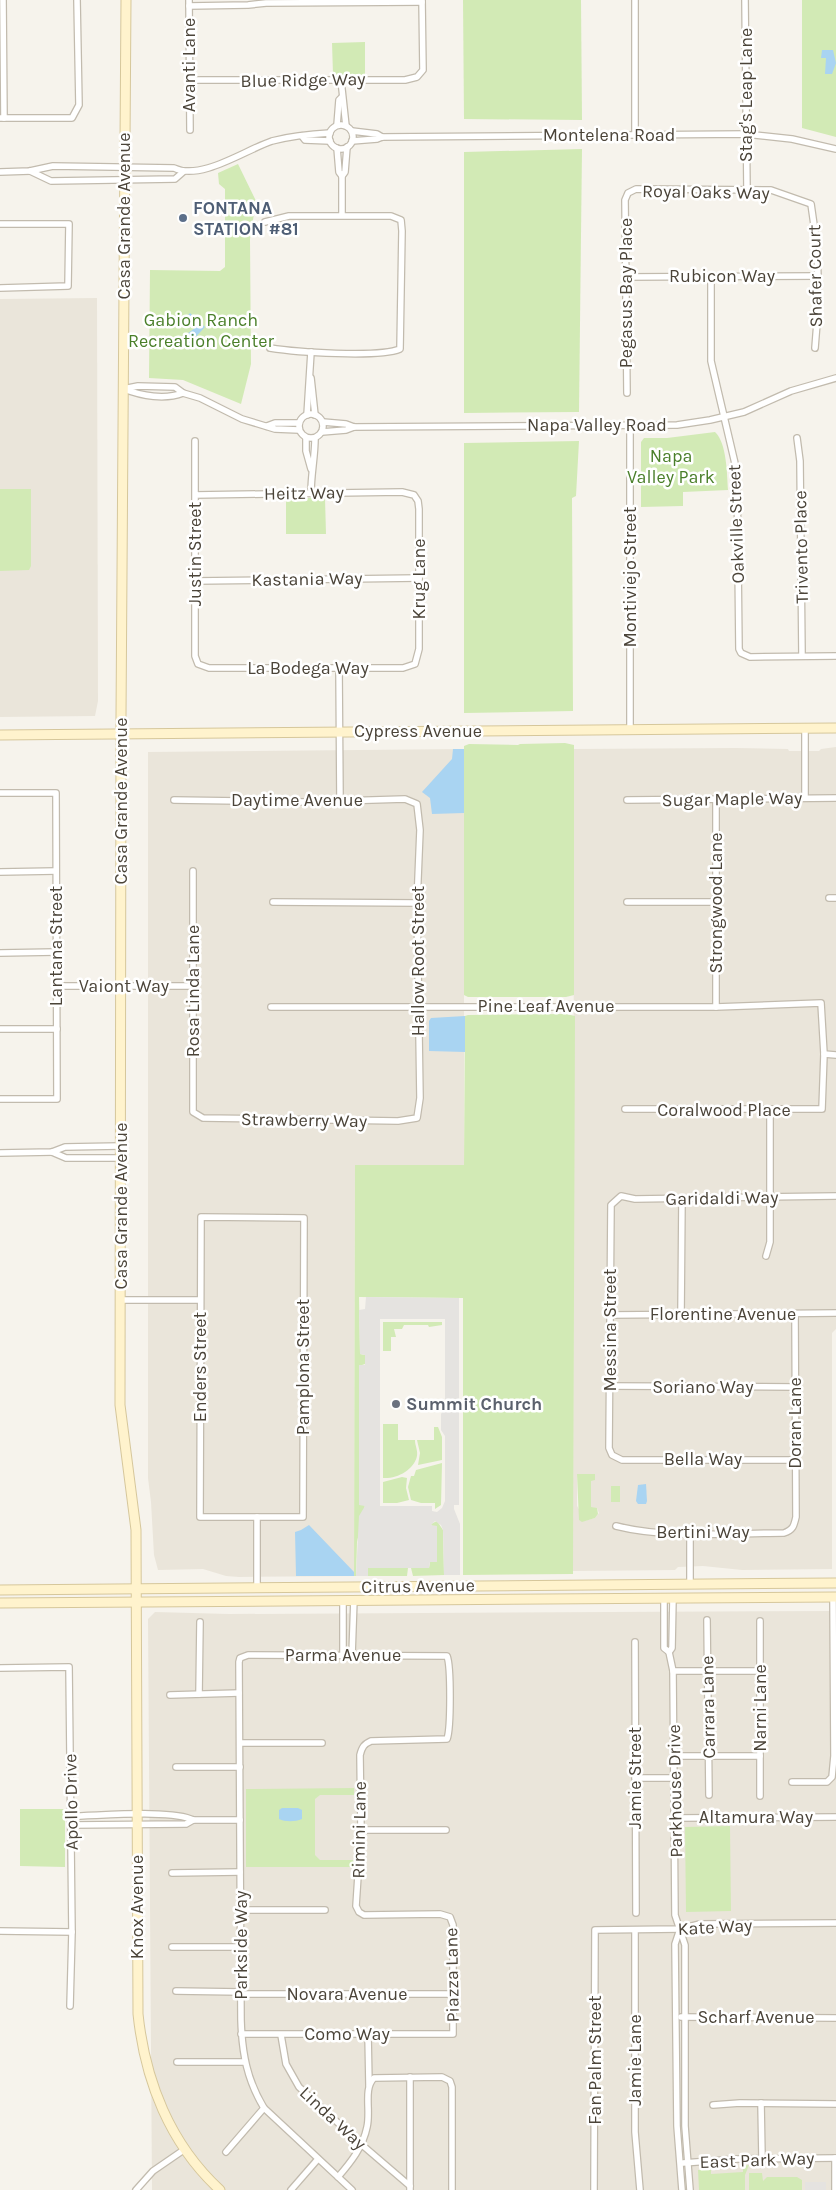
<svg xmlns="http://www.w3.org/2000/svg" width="836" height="2190" font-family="Karla,sans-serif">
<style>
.residential{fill:#eae5da;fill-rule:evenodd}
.green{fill:#d2eab5}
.parking{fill:#e5e3e0;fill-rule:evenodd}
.water{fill:#a9d4f2}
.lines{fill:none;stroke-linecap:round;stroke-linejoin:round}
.street-casing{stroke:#c2bbae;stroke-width:8}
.secondary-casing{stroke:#d6c79b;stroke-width:11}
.street{stroke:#fff;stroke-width:5.5}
.secondary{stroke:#fff3cd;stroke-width:9}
.service-dot{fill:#5c6f8a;stroke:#fff;stroke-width:2}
.worship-dot{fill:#6b7280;stroke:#fff;stroke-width:2}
.labels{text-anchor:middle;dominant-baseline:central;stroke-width:5;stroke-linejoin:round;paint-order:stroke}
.street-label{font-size:18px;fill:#4b4439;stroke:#fff}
.service-label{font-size:18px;font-weight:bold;fill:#4e5e75;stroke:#fff;text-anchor:start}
.park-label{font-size:18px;fill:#4a7f2a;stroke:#fff}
.worship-label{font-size:18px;font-weight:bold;fill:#5b616d;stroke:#fff;text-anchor:start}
</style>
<rect width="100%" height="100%" fill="#f6f3ec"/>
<!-- residential -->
<g class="residential">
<path d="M97,298L98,701L95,716L0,717V299Z"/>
<path d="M836,747V1329L832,1333V1569L742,1570L703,1566L678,1567L675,1570L573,1571L574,749L736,748L788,749L789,751H819L821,749ZM577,1475L591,1480V1508H597L599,1513L595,1518L584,1521L579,1520L580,1511L577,1506Z"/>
<path d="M464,749V1165H355L354,1576L239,1577L226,1576L203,1569L158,1570L154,1555L151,1502L148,1478V752Z"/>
<path d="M836,1611V2190H152L148,1619L155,1612L229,1614Z"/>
</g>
<!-- green -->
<g class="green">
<path d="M463,0H581L582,120L464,119Z"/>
<path d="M802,0H836V137L802,128Z"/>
<path d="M365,42V75H333L332,43Z"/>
<path d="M582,149L579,412L464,413V152Z"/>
<path d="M238,164L256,201L250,239L251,364L241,404L183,380L149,378L150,270L220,271L225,267V189L219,184L218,173Z"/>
<path d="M715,432C727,443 727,475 728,490L683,492V506L641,507V442L644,438H667Z"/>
<path d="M579,441L576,496L572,498L573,711L464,713V443Z"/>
<path d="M0,489H31V566L29,570L0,571Z"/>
<path d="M286,498H325L326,534H286Z"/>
<path d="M565,743L574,745V995L566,997H468L464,995V746L469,744L518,745L520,744Z"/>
<path d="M566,1014L575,1016L573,1574L463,1575V1298L359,1297L360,1354L365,1355V1364L359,1366V1504L365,1505L357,1542L356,1576H354L355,1165H464L465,1016L468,1015Z"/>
<path d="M383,1322H442V1325L429,1327L428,1325H404L402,1329H394L396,1337H391V1351H383Z"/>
<path d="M383,1424H398V1440H415C415,1446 418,1450 417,1456C414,1470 397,1479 383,1478Z"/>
<path d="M434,1427H438L442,1437V1460L418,1465L420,1453L417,1440H434Z"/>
<path d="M442,1463L441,1505L435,1509V1503H421L411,1500L408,1487L411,1476H414L416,1470Z"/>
<path d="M577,1474H595V1480L591,1481V1507L597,1508L598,1514L595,1518L582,1522L579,1520Z"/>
<path d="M402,1477L407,1478L406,1488L409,1500L397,1503H383V1482Z"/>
<rect x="611" y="1486" width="9" height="16"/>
<path d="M437,1521L443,1530L444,1575L413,1576L411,1568H429L437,1526H432L431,1524Z"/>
<path d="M368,1568H408L407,1576H368Z"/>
<path d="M354,1788V1795H320L315,1799V1855L320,1860H354L353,1867H246V1789Z"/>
<path d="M20,1809H65V1867L20,1866Z"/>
<path d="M730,1826L731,1911L686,1912L685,1827Z"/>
<path d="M749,2165L745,2175V2190H699L698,2170L711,2169V2174L743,2172V2166Z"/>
<path d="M749,2173H762L763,2181L767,2177H797L802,2180V2190H749Z"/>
</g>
<!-- parking -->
<g class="parking">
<path d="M366,1297L459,1298V1505H454V1509L460,1524V1575H444L443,1530L441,1525L435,1521L431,1525L437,1526V1562H430L429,1568H368V1576H356L359,1516L365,1506L359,1505V1365H365V1355L360,1354L359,1310L365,1309ZM380,1319H445V1407L441,1414V1430L445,1436V1501L442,1508L437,1512L432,1511V1506H380Z"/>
<rect x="805" y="2182" width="21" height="8"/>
</g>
<!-- water -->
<g class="water">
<path d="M822,50H833L836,63L832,74H825L826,58H821Z"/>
<path d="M190,313L205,327L189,344L183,337L195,328L185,319Z"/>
<path d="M453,749H464V813L432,814L430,798L422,792L452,759Z"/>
<path d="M465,1016V1052L429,1051V1021L431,1018Z"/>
<path d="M646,1484L647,1501L646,1504H638L636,1501L638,1485Z"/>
<path d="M309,1525L354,1572V1576H296L295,1532L301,1530Z"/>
<path d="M282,1808H298L302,1810V1819C295,1822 285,1822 279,1819V1810Z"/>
</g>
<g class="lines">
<!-- street casing -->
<g class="street-casing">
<g id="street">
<path d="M3,0L4,118"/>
<path d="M189,0L190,130"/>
<path d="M745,0L747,190"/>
<path d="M189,6L248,5L266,3L422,2"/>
<path d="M189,80H405L417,77L423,70L422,0"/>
<path d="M341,80L346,126"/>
<path d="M0,118H72L79,105L77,0"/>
<path d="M337,125L339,100L342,97"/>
<circle cx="341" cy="137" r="12"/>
<path d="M352,131L377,134L382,137"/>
<path d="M635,134V0"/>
<path d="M302,136L305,140L330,141"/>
<path d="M352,141L377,139L382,137L746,134L792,139L836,149"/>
<path d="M337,148L339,172L342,176"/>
<path d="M30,171L51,181L175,179L183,172"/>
<path d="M0,172L30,171L53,166L174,168C201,181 245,150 272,141C291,136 310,134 330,133"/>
<path d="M342,215V176L345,172L347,147"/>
<path d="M265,222L289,216H391L401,220L402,231L400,349C378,358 295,352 270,348"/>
<path d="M0,224H69L68,286L0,288"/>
<path d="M711,276V361L737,472L739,649L741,653L750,657L836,656"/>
<path d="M626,277L818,276"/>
<path d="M311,378L315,415"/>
<path d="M123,389L138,386L175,387L183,393L200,398L242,419L275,429L299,430"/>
<path d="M124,389C142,396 165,400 183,393"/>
<path d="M627,393L625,200L628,193L636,189L771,190L811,204C819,251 820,300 815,348"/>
<circle cx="311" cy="426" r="12"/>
<path d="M307,415L311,352"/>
<path d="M323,422L346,424L354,427L677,425L710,420L744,412L791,391L836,378"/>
<path d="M267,426L275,423H299"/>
<path d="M630,426V729"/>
<path d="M322,432L346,430L354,427"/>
<path d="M306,438V451L311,469"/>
<path d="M797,438L800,461L802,656"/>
<path d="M195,441V656L198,664L209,668H403L415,664L419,649V509L418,501L414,495L402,492L195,495"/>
<path d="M311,493C311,474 315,457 315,438"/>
<path d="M195,581L419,578"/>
<path d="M339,668L340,801"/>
<path d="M805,729V798"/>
<path d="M0,793H56L57,1099H0"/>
<path d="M174,800L306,802L405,799L417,804L420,830L417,903L420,1098L417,1118L398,1121L203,1118L193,1112V871"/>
<path d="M627,800L836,798"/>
<path d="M0,872L56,871"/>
<path d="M829,898H836"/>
<path d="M273,902L417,903"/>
<path d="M627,902H716"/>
<path d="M0,953L56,952"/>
<path d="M57,986H192"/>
<path d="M271,1007H716L821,1003L824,1054L822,1109H625"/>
<path d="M716,1007V799"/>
<path d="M0,1029H57"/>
<path d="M824,1054L836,1055"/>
<path d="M52,1152L66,1158H120"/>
<path d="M0,1153L52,1152L65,1147L120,1146"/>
<path d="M201,1217L304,1218L303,1517H200Z"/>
<path d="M766,1256L770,1242V1110"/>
<path d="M121,1300H200"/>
<path d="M681,1314L682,1198"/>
<path d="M610,1315L836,1313"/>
<path d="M610,1386L795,1387"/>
<path d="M795,1460H622L612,1455L609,1448L611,1205L621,1196L635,1199L836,1196"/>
<path d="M257,1517V1587"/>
<path d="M616,1526C668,1539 730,1533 784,1533C793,1530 794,1526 796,1517L795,1314"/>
<path d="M690,1533V1584"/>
<path d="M664,1598V1648L669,1652L673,1671L675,1915L685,1945V2126L690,2190"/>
<path d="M343,1600V1655"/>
<path d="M707,1620L709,1795"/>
<path d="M760,1621V1796"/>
<path d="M635,1642L636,1913"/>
<path d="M669,1652L672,1648L673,1598"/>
<path d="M352,1655L354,1599"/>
<path d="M0,1668L69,1667L72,1932L70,2006"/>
<path d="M673,1671H760"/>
<path d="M199,1694L200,1622"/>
<path d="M170,1695L239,1693"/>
<path d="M240,1743H322"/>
<path d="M674,1756H760"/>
<path d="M176,1767H240"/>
<path d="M635,1778H674"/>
<path d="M792,1782H827L832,1777L834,1756L833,1597"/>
<path d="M71,1816C97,1816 173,1809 193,1820H240"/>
<path d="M675,1818L836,1817"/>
<path d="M71,1825L186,1824L193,1820"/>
<path d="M361,1830H446"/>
<path d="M172,1873L240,1872"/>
<path d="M241,1910H325"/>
<path d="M680,1929L675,1944L677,2126L682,2190"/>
<path d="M0,1931L72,1932"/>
<path d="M635,1931V2132L640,2190"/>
<path d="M172,1947H241"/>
<path d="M176,1991L241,1992"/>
<path d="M241,1994H453"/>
<path d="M681,2017L836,2018"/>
<path d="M241,2034H453V1925L450,1917L440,1914L364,1915L359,1912L356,1906L361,1830L360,1755C362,1747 364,1744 371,1741L447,1739C451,1728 451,1666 447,1656L248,1655L240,1658L239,1662L241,2020C242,2053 247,2080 264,2108L352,2190"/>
<path d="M368,2034L369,2085"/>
<path d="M281,2035L286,2064L299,2087L361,2144L410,2186"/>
<path d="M177,2062H244"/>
<path d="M761,2103L762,2158"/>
<path d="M713,2105L740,2103L836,2104"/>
<path d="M226,2152L264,2108"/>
<path d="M835,2158V2190"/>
<path d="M683,2163L737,2159L836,2158"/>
<path d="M338,2177C351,2162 363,2147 367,2127C371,2111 363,2089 374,2078L442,2077L450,2081L452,2087V2190"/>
<path d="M136,2190L153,2171L185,2149"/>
<path d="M291,2190L318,2159"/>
<path d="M410,2190V2077"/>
<path d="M594,2190L595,1930L680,1929L700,1924L836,1923"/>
</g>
</g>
<!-- secondary casing -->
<g class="secondary-casing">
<g id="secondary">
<path d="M126,0L121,716L120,1405L136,1530L138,2014C145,2081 170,2144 220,2190"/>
<path d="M0,735L836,728"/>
<path d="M0,1590L836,1583"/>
<path d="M0,1603L836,1597"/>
</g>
</g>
<!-- street -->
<use href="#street" class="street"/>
<!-- secondary -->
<use href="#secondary" class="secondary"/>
</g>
<!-- markers -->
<circle class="service-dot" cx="183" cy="218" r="5"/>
<circle class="worship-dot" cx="396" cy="1404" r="5"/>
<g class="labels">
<!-- street labels -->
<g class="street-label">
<text transform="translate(189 65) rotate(-90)">Avanti Lane</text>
<text transform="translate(303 80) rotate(-1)">Blue Ridge Way</text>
<text transform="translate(746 95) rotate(-90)">Stag's Leap Lane</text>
<text x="609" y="135">Montelena Road</text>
<text transform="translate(706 192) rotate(1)">Royal Oaks Way</text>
<text transform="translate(124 216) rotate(-90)">Casa Grande Avenue</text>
<text x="722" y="276">Rubicon Way</text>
<text transform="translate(815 276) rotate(-91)">Shafer Court</text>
<text transform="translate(626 293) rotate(-90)">Pegasus Bay Place</text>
<text x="597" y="425">Napa Valley Road</text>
<text transform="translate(304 493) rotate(-1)">Heitz Way</text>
<text transform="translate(736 524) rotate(-92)">Oakville Street</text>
<text transform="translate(801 547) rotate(-91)">Trivento Place</text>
<text transform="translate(195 554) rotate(-90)">Justin Street</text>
<text transform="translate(630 577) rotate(-90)">Montiviejo Street</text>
<text transform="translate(307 579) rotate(-1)">Kastania Way</text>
<text transform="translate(419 579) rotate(-90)">Krug Lane</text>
<text x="308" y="668">La Bodega Way</text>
<text x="418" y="731">Cypress Avenue</text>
<text transform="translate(732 799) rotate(-1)">Sugar Maple Way</text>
<text x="297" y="800">Daytime Avenue</text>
<text transform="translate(121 801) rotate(-90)">Casa Grande Avenue</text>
<text transform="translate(716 903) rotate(-90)">Strongwood Lane</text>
<text transform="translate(56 946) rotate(-90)">Lantana Street</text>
<text transform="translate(418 961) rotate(-90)">Hallow Root Street</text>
<text x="124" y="986">Vaiont Way</text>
<text transform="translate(193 991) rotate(-90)">Rosa Linda Lane</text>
<text x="546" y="1006">Pine Leaf Avenue</text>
<text x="724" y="1110">Coralwood Place</text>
<text transform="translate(304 1120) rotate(1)">Strawberry Way</text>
<text transform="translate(722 1198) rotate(-1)">Garidaldi Way</text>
<text transform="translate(121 1206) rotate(-90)">Casa Grande Avenue</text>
<text x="723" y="1314">Florentine Avenue</text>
<text transform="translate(610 1330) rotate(-90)">Messina Street</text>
<text transform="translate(200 1367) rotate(-90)">Enders Street</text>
<text transform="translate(303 1367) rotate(-90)">Pamplona Street</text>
<text x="703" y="1387">Soriano Way</text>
<text transform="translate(795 1423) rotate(-90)">Doran Lane</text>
<text x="703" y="1459">Bella Way</text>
<text x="703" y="1532">Bertini Way</text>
<text transform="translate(418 1586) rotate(-1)">Citrus Avenue</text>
<text x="343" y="1655">Parma Avenue</text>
<text transform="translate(708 1707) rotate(-91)">Carrara Lane</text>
<text transform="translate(760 1708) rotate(-90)">Narni Lane</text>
<text transform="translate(635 1778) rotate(-90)">Jamie Street</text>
<text transform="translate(675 1791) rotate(-91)">Parkhouse Drive</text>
<text transform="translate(71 1802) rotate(-91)">Apollo Drive</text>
<text x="756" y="1817">Altamura Way</text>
<text transform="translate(359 1830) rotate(-89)">Rimini Lane</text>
<text transform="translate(137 1907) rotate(-90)">Knox Avenue</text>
<text transform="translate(715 1927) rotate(-3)">Kate Way</text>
<text transform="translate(241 1945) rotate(-90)">Parkside Way</text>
<text transform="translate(452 1975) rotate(-91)">Piazza Lane</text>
<text x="347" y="1994">Novara Avenue</text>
<text x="756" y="2017">Scharf Avenue</text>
<text x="347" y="2034">Como Way</text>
<text transform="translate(595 2060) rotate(-90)">Fan Palm Street</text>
<text transform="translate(635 2060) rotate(-90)">Jamie Lane</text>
<text transform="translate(333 2118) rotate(43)">Linda Way</text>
<text transform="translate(757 2160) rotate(-2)">East Park Way</text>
</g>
<!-- service labels -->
<g class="service-label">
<text x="193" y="208">FONTANA<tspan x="193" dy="21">STATION #81</tspan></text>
</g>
<!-- park labels -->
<g class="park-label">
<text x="201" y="320">Gabion Ranch<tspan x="201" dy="21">Recreation Center</tspan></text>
<text x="671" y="456">Napa<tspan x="671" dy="21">Valley Park</tspan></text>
</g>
<!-- worship labels -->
<g class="worship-label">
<text x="406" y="1404">Summit Church</text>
</g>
</g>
</svg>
